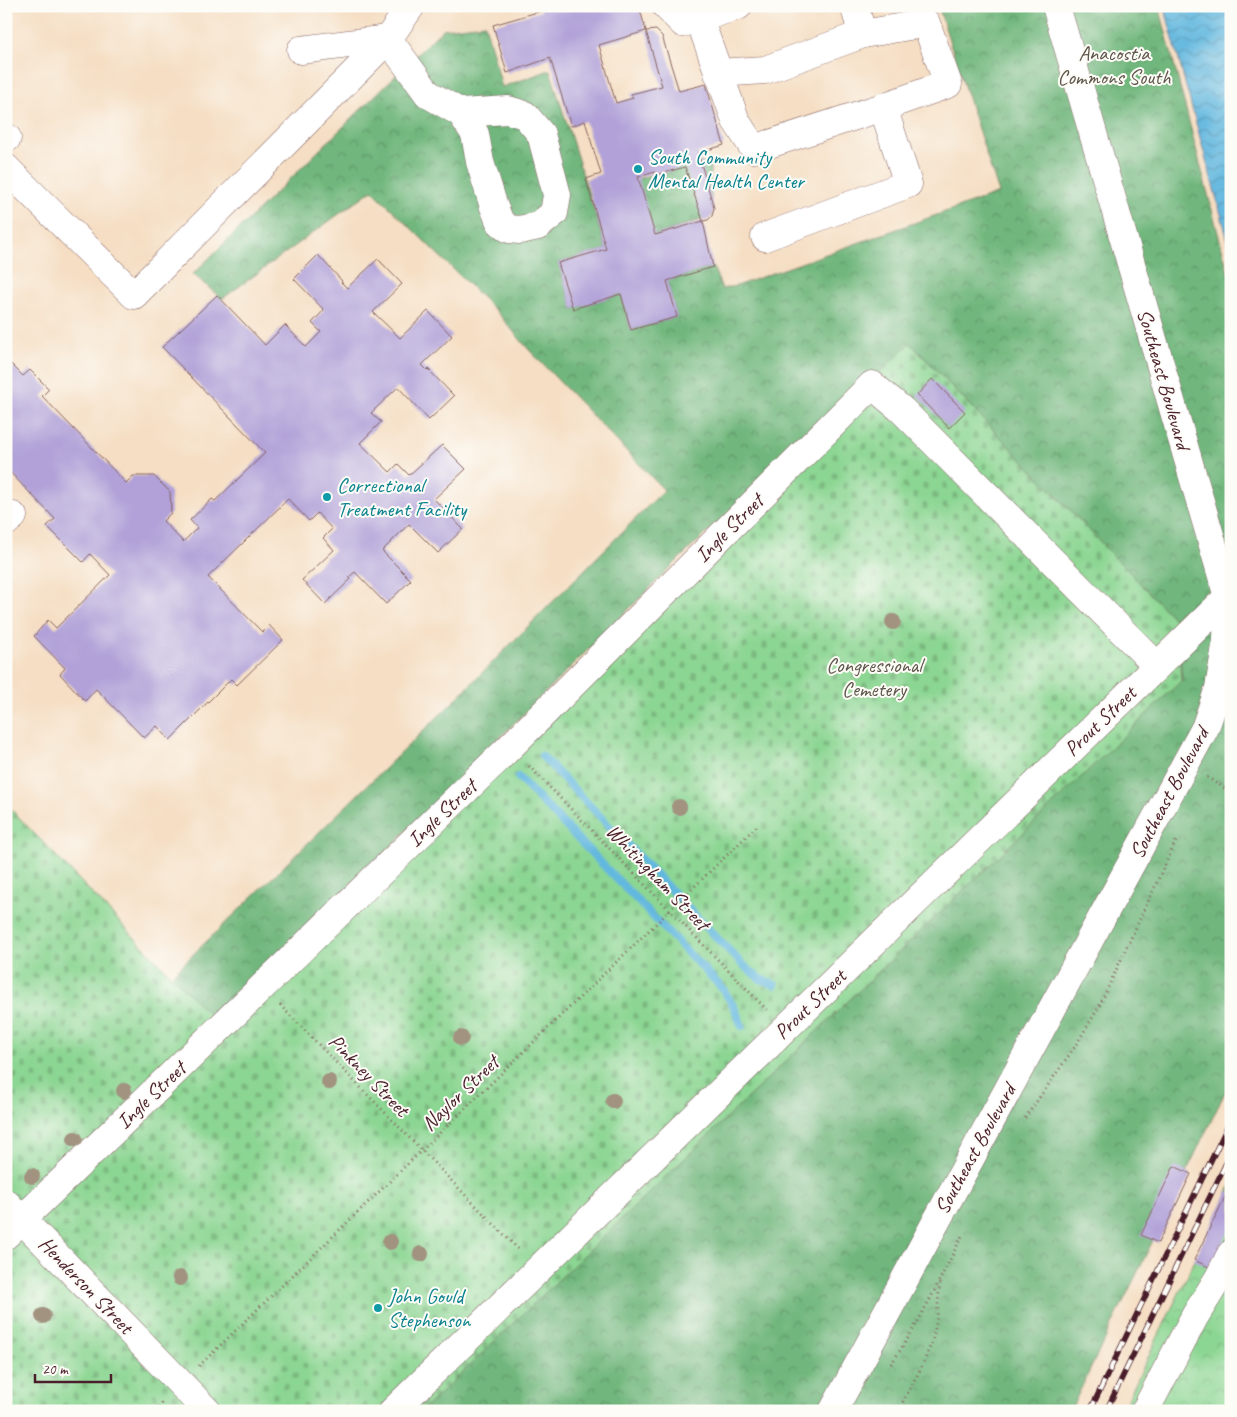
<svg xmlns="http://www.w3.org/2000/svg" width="1237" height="1417" font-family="Caveat,sans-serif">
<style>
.forest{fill:url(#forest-crowns);stroke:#5e6b54}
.cemetery{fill:url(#cemetery-stones);stroke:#6b7a5f}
.park{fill:url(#park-crowns);stroke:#6b7a5f}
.water{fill:url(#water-waves);stroke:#566c85}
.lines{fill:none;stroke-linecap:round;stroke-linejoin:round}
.stream{stroke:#63b8df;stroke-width:8}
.building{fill:#b1a1d8;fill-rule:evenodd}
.minor-casing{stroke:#866260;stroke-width:29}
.path{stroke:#866260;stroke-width:3;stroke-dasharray:1 4;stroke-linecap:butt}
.minor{stroke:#fff;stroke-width:28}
.rail-casing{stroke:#4a1f2b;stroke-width:5.5}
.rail{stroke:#fdfcf7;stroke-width:4;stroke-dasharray:11;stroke-linecap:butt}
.tree{fill:#a29380}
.culture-dot{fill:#0f9aa8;stroke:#fdfcf7;stroke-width:2}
.labels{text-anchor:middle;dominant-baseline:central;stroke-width:4;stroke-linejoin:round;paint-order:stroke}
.park-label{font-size:21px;fill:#5e564a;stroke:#fdfcf7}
.culture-label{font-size:21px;fill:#0d838f;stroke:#fdfcf7;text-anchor:start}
.street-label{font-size:21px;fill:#4a1f2b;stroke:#fdfcf7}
</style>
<defs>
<pattern id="forest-crowns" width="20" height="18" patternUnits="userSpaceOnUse" patternTransform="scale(1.25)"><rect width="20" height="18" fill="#71b77d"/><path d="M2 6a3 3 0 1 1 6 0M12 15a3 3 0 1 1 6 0" fill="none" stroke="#5f9467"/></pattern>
<pattern id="cemetery-stones" width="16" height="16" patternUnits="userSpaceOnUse" patternTransform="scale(1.25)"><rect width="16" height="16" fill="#8cd693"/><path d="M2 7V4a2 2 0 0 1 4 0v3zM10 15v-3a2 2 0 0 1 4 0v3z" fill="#7ab77f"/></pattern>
<pattern id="park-crowns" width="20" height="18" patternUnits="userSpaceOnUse" patternTransform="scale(1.25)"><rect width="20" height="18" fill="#8cd693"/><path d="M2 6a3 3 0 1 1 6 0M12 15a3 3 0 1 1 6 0" fill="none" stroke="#7ab77f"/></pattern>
<pattern id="water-waves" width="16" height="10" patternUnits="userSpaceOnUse" patternTransform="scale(1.25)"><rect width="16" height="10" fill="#63b8df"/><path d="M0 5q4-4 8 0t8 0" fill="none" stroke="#5495b5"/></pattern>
</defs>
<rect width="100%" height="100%" fill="#fdfcf7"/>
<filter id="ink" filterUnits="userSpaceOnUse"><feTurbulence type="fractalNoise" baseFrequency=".02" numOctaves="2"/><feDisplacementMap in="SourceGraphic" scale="10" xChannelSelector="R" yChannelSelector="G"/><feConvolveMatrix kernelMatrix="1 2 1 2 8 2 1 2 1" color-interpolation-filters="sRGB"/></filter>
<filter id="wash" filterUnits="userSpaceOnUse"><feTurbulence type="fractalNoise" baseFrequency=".0096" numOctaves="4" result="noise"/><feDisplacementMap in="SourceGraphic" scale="20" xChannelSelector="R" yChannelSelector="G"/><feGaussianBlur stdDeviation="1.12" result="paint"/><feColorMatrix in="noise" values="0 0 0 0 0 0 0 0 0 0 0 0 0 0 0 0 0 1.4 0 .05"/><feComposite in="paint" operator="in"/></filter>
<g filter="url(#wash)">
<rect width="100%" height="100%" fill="#f5dec3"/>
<!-- forest -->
<g class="forest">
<path d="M938,6H1159L1231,283V1080L1070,1411H422L1182,680L1177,622L911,344L681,557L215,1022L171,976L451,704L664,490L530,351L496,311L372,190L222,299L193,274L443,29L485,24L502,87L550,70L606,249L558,263L573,309L621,294L631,330L677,317L667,281L713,267L722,289L736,286L999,193Z"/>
<path d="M697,161L710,165L712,216L652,236L637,179Z"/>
</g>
<!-- cemetery -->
<path class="cemetery" d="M910,343L1177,622L1181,681L422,1411H6V804L215,1021L718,528Z"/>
<!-- park -->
<path class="park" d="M1231,1186V1411H1122Z"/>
<!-- water -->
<path class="water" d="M1164,6H1231V251Z"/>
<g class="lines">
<!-- stream -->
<g class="stream">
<path d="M542,756L742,964L759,978L775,985"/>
<path d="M518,777L723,989L734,1007L742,1026"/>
</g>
</g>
<g id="blocks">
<!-- building -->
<g class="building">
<path d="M539,6H639L646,31L656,30L662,36L679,91L706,84L724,145L698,153L714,208L712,216L708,220L703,221L685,167L656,175L655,172L638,177L655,235L703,221L713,267L667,281L677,317L631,330L621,294L573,309L558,263L606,249L586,179L601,174L585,121L571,126L550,58L507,73L493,25L541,11ZM646,31L662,86L631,94L633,98L616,103L599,45Z"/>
<path d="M318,255L342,281L341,282L347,288L378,259L402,284L373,312L400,338L428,311L452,336L422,365L427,370L428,369L454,396L429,420L398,387L371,413L381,422L360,443L390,472L398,464L409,475L442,445L466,469L434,499L463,529L438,553L409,524L382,551L411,580L386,604L355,572L349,577L351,579L325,604L302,580L334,550L323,538L332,529L317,513L309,521L288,499L208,577L262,632L269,625L283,640L237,685L231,679L170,740L157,726L144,738L96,689L85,701L60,674L65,668L34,636L48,620L56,628L110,575L90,554L83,562L47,526L55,519L6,468V359L23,376L30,370L49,389L42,396L126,483L133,476H154L170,492L171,513L163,521L183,542L197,528L190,520L212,499L215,501L265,453L162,347L217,295L265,345L285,325L306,347L321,332L312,323L324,310L294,279Z"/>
<path d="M932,379L965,412L949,428L917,395Z"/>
<path d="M1174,1166L1191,1174L1158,1243L1141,1235Z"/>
<path d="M1228,1191L1231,1192V1227L1211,1268L1194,1260Z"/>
</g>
</g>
</g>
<g filter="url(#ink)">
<use href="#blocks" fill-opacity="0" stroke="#866260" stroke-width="1"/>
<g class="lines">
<!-- minor casing -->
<g class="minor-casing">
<g id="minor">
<path d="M666,6L683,23L738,6"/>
<path d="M699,18L736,121L754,149L883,107"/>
<path d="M388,39L428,94L461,113L508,110L525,115L541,134L557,195L554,213L538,226L520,230L509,229L500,222L494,207L480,162L475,134L461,113"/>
<path d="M301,50L388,39"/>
<path d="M718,73L765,70L863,34"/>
<path d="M6,138H7"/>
<path d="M6,168L134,295L388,39L411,6"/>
<path d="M765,237L908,184L883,107L948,84L926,23L863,34L854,6"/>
<path d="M6,522L13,516"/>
<path d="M6,1203L207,1411"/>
<path d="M6,1235L510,747L872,385L902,410L1157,666"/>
<path d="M393,1411L1228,597"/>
<path d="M833,1411L1205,728L1219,688L1227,640L1228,597L1056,6"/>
<path d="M1145,1411L1195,1316L1218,1279L1231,1254"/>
</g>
</g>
<!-- path -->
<g class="path">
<path d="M529,766L767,1010"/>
<path d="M1207,777L1231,792"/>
<path d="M280,1005L520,1251"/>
<path d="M1025,1118L1074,1048L1099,1007L1177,839"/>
<path d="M891,1364C919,1324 940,1279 962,1236"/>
<path d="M199,1366L759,824"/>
<path d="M154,1411L163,1402"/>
<path d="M898,1411C910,1388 924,1365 932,1341C938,1322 938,1300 940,1280"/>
</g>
<!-- minor -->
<use href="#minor" class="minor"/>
<!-- rail casing -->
<g class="rail-casing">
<g id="rail">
<path d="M1090,1411L1231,1119"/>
<path d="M1106,1411L1231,1153"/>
</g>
</g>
<!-- rail -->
<use href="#rail" class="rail"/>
</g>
<!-- trees -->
<g class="tree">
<circle cx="893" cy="622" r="8"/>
<circle cx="679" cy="807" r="8"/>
<circle cx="461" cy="1038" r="8"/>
<circle cx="329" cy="1082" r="8"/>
<circle cx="124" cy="1091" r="8"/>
<circle cx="613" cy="1101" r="8"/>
<circle cx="75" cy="1139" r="8"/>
<circle cx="32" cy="1176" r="8"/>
<circle cx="390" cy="1242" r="8"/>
<circle cx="421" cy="1254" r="8"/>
<circle cx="180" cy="1278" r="8"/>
<circle cx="43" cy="1316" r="8"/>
</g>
</g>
<!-- markers -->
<g class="culture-dot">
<circle cx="638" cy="169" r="5"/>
<circle cx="327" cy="497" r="5"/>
<circle cx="378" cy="1308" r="5"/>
</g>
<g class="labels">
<!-- park labels -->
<g class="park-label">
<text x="1114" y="53">Anacostia<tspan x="1114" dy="24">Commons South</tspan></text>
<text x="874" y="665">Congressional<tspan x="874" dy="24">Cemetery</tspan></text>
</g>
<!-- culture labels -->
<g class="culture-label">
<text x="648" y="157">South Community<tspan x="648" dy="24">Mental Health Center</tspan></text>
<text x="337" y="485">Correctional<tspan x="337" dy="24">Treatment Facility</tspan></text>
<text x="388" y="1296">John Gould<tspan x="388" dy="24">Stephenson</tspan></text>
</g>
<!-- street labels -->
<g class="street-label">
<text transform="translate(1164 379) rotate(74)">Southeast Boulevard</text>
<text transform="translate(729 528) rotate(-45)">Ingle Street</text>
<text transform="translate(1100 721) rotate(-44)">Prout Street</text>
<text transform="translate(1169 793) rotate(-62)">Southeast Boulevard</text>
<text transform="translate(442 813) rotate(-44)">Ingle Street</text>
<text transform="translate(658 877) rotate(46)">Whitingham Street</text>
<text transform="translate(810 1004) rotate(-44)">Prout Street</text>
<text transform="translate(369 1075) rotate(46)">Pinkney Street</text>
<text transform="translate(460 1093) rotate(-44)">Naylor Street</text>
<text transform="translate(151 1095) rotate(-44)">Ingle Street</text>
<text transform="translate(975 1149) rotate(-61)">Southeast Boulevard</text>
<text transform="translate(86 1285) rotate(46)">Henderson Street</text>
</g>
</g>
<!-- margin -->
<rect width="1237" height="1417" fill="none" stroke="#fdfcf7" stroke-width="25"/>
<!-- scale -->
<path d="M35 1374v8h76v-8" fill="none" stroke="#4a1f2b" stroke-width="2.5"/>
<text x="42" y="1374" font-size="15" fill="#4a1f2b" stroke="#fdfcf7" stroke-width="4" paint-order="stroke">20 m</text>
</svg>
